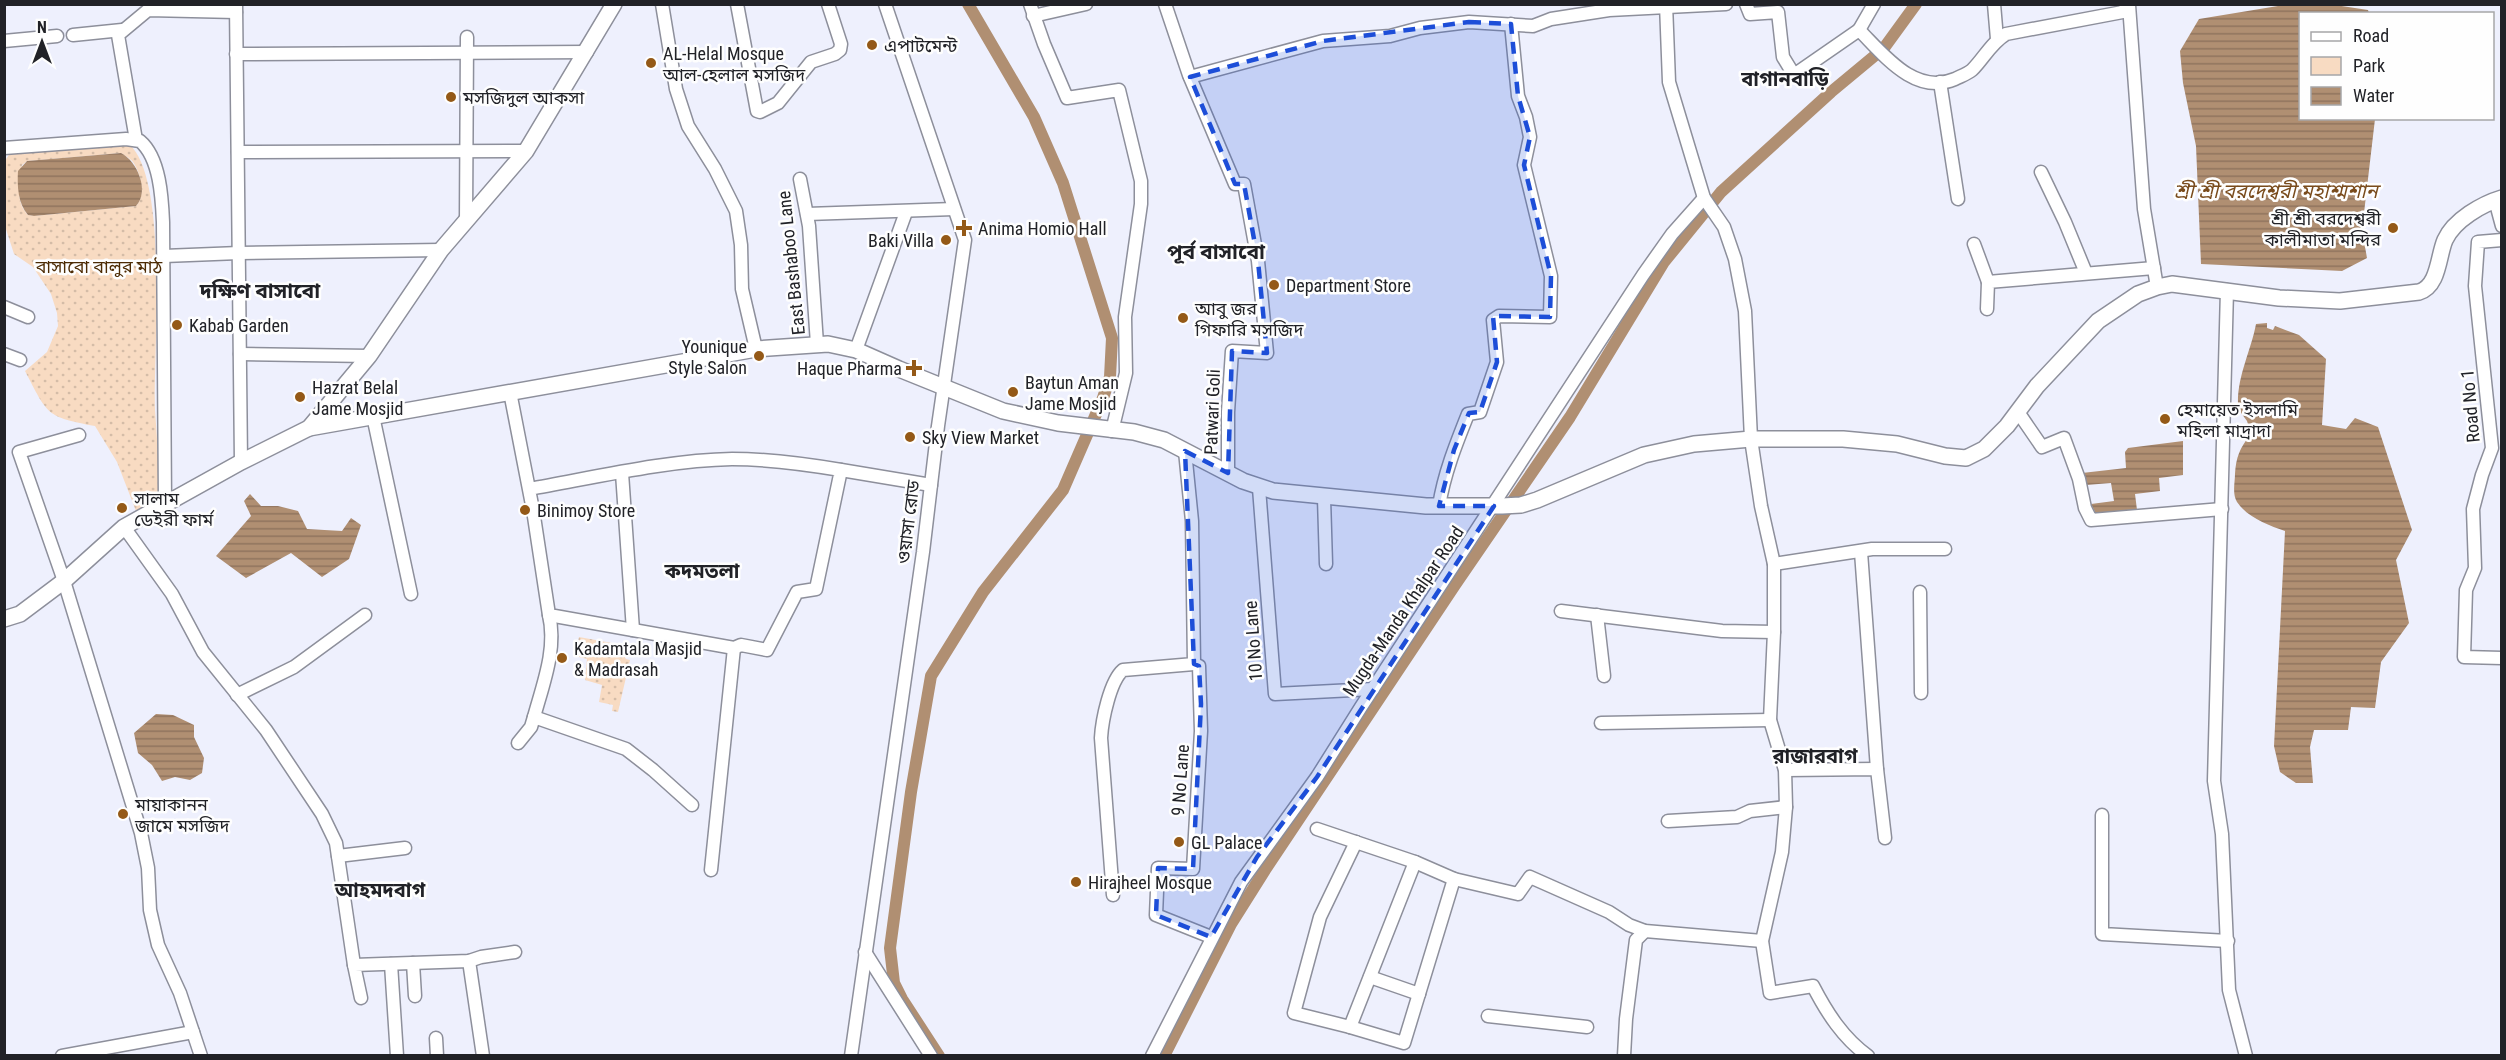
<svg xmlns="http://www.w3.org/2000/svg" width="2506" height="1060" font-family="'Roboto Condensed','Noto Sans Bengali',sans-serif">
<style>
.green{fill:url(#green-dots);fill-rule:evenodd}
.water{fill:url(#water-rules)}
.lines{fill:none;stroke-linecap:round;stroke-linejoin:round}
.canal{stroke:#b08f72;stroke-width:12}
.minor-casing{stroke:#8d8f9b;stroke-width:15}
.tertiary-casing{stroke:#8d8f9b;stroke-width:18}
.minor{stroke:#fff;stroke-width:12}
.tertiary{stroke:#fff;stroke-width:15}
.marked{fill:#1d4ed8;fill-opacity:0.2;stroke:#1d4ed8;stroke-width:4.5;stroke-dasharray:12 8;stroke-linejoin:round}
.poi-dot{fill:#945917;stroke:#fefefe;stroke-width:2}
.labels{text-anchor:middle;dominant-baseline:central;stroke-width:5;stroke-linejoin:round;paint-order:stroke}
.poi-label{font-size:18px;fill:#212227;stroke:#fefefe;text-anchor:start}
.street-label{font-size:18px;fill:#212227;stroke:#fefefe}
.park-label{font-size:18px;fill:#4c2b04;stroke:#fefefe}
.neighbourhood-label{font-size:20px;font-weight:bold;fill:#212227;stroke:#fefefe}
.water-label{font-size:20px;font-style:italic;fill:#794b1c;stroke:#fefefe}
.quarter-label{font-size:21px;font-weight:bold;fill:#212227;stroke:#fefefe}
</style>
<defs>
<pattern id="green-dots" width="8" height="8" patternUnits="userSpaceOnUse" patternTransform="scale(1.5)"><rect width="8" height="8" fill="#f8dbc2"/><path d="M2 2h.1M6 6h.1" fill="none" stroke="#d4bca7" stroke-width="1.8" stroke-linecap="round"/></pattern>
<pattern id="water-rules" width="6" height="5" patternUnits="userSpaceOnUse" patternTransform="scale(1.5)"><rect width="6" height="5" fill="#b08f72"/><path d="M0 2.5h6" fill="none" stroke="#8f745e"/></pattern>
</defs>
<rect width="100%" height="100%" fill="#eef0fd"/>
<!-- green -->
<g class="green">
<path d="M101,144L130,145C169,182 153,354 155,410C157,439 159,467 161,496L136,511L117,462L95,426C46,417 48,415 25,371L47,352L58,326L57,313L51,294L33,267L14,254L6,229L4,162L11,152ZM121,153C124,155 130,158 133,162C141,174 146,195 136,206L34,216L28,215C15,201 19,182 22,165L27,161Z"/>
<path d="M579,637L623,645L621,652L626,659L630,660L618,712L612,711L613,705L599,702L602,685L585,680L587,659L575,656Z"/>
</g>
<!-- water -->
<g class="water">
<path d="M2284,5H2335L2368,10L2369,13L2300,14V118L2375,119L2362,230L2367,258L2342,271L2201,264L2196,146L2183,83L2180,51L2199,19Z"/>
<path d="M121,153C137,161 150,191 136,206L34,216L28,215C18,204 17,186 18,171L27,161Z"/>
<path d="M2267,323V328L2273,330L2275,326L2299,335L2326,359L2322,425L2346,429L2355,418L2378,427L2412,530L2396,560L2409,623L2381,662L2375,708L2351,707L2348,730H2314L2310,747L2313,783H2296L2280,772L2274,746L2285,531C2268,525 2248,518 2237,502C2232,494 2235,482 2235,474C2236,457 2240,448 2250,435C2249,431 2249,426 2247,421C2244,416 2239,412 2238,405C2237,376 2251,351 2256,324Z"/>
<path d="M2183,441V475L2159,478L2160,491L2135,494L2137,510L2096,514L2091,504L2114,501L2111,483L2086,485L2082,473L2126,468L2125,452L2128,448Z"/>
<path d="M250,494L261,506H278L298,511L307,529L342,531L351,518L361,525L349,559L322,577L291,553L246,578L216,556L251,516L244,501Z"/>
<path d="M156,714L173,715L194,725V737L204,758L202,773L190,780L175,777L162,781L152,765L138,753L134,733Z"/>
</g>
<g class="lines">
<!-- canal -->
<g class="canal">
<path d="M939,1056L902,999L894,983L890,948L911,792L931,676L983,592L1063,490L1103,398L1110,377L1112,338L1063,183L1034,117L968,4"/>
<path d="M1164,1056L1231,924L1265,870L1455,585L1570,417L1664,262L1721,192L1831,92L1884,48L1916,4"/>
</g>
<!-- minor casing -->
<g class="minor-casing">
<g id="minor">
<path d="M236,4L241,462"/>
<path d="M662,4L676,89L688,126L715,169L736,211L741,245L742,289L756,349"/>
<path d="M737,4L757,111L760,112L778,103L811,62L835,54L840,50L841,44L828,4"/>
<path d="M1030,4L1044,44L1067,98L1119,90L1141,181V204L1125,317L1126,373L1112,431"/>
<path d="M1165,4L1189,75L1235,184H1244L1258,261L1267,353L1232,351L1228,412V473"/>
<path d="M1666,4L1669,82L1704,198L1724,227L1735,259L1745,311L1751,439L1761,506L1774,564V632L1770,720L1785,770L1786,807L1782,852L1762,941L1770,993L1813,986C1827,1013 1843,1038 1868,1056"/>
<path d="M1746,4L1750,14L1778,12L1783,57L1794,75L1859,30C1884,55 1915,96 1955,79C1961,76 1967,74 1972,70C1984,58 1991,43 2006,34L2128,11L2125,4"/>
<path d="M1994,4L1997,39"/>
<path d="M2129,5L2144,209L2157,287"/>
<path d="M1033,16L1086,4"/>
<path d="M1859,30L1874,4"/>
<path d="M73,35L122,30"/>
<path d="M4,41L57,36"/>
<path d="M236,54L587,52"/>
<path d="M1190,77L1323,41L1390,36L1420,28L1469,22L1533,26L1551,19L1609,10L1726,4"/>
<path d="M1940,82L1958,199"/>
<path d="M136,140L118,35L148,10L236,12"/>
<path d="M4,148L126,139L140,141C160,158 162,198 163,222L165,503"/>
<path d="M238,152L526,151"/>
<path d="M2041,172L2065,222L2086,273"/>
<path d="M800,179L809,226L817,344"/>
<path d="M2495,200L2502,226"/>
<path d="M807,214L954,209"/>
<path d="M466,222L467,37"/>
<path d="M2502,240L2478,242L2475,286L2492,448L2482,475L2473,509L2475,568L2466,590L2464,657L2502,658"/>
<path d="M1974,244L1988,282"/>
<path d="M164,256L239,253L441,250"/>
<path d="M2227,290L2214,781L2222,834L2229,990L2246,1056"/>
<path d="M4,307L28,317"/>
<path d="M1987,309L1988,282L2154,268"/>
<path d="M856,350L906,212"/>
<path d="M4,354L20,360"/>
<path d="M240,354L369,356"/>
<path d="M510,392L533,510L549,615L734,648L741,645L767,650L797,592L816,589L841,470C805,464 769,459 732,459C668,460 592,478 529,489"/>
<path d="M2018,412L2042,447L2064,438L2079,479L2085,508L2091,520L2222,509"/>
<path d="M373,416L411,594"/>
<path d="M79,435L19,452L64,581L141,833L148,868L150,910L158,945L180,993L201,1056"/>
<path d="M841,470L931,485"/>
<path d="M622,473L633,630"/>
<path d="M1259,488L1275,694L1373,689"/>
<path d="M1324,498L1326,564"/>
<path d="M1439,506C1444,474 1456,444 1468,414L1480,412L1497,362L1493,320L1499,316L1550,317L1551,276L1524,165L1530,137L1526,117L1518,96L1511,24"/>
<path d="M124,527L172,594L203,652L266,730L322,814L336,843L354,965"/>
<path d="M1861,552L1877,769"/>
<path d="M1774,564L1872,549H1945"/>
<path d="M1920,592L1921,693"/>
<path d="M1561,611L1722,631L1774,632"/>
<path d="M1597,615L1604,676"/>
<path d="M1194,664L1199,666L1201,731L1193,869L1158,868L1156,915L1211,937"/>
<path d="M237,695L294,667L365,615"/>
<path d="M534,717L626,749L653,770L692,805"/>
<path d="M1601,723L1770,720"/>
<path d="M518,743L531,727L534,717C543,684 557,649 549,615"/>
<path d="M1785,770L1877,769L1885,838"/>
<path d="M2102,815V934L2228,941"/>
<path d="M1668,821L1737,817L1750,811L1786,807"/>
<path d="M1317,829L1415,862L1454,879L1518,894L1530,877L1609,912L1629,925L1645,931L1762,941"/>
<path d="M1356,842L1320,917L1294,1013L1350,1027L1404,1043L1454,879"/>
<path d="M338,856L405,848"/>
<path d="M711,870L734,648"/>
<path d="M1113,895L1101,738C1102,720 1110,681 1123,670L1194,664L1192,521L1185,451"/>
<path d="M865,952L931,1056"/>
<path d="M469,961L483,1056"/>
<path d="M413,963L415,996"/>
<path d="M391,964L397,1056"/>
<path d="M1370,977L1419,994"/>
<path d="M361,998L354,965L469,961L481,957L515,952"/>
<path d="M1488,1016L1587,1027"/>
<path d="M1350,1027L1415,862"/>
<path d="M436,1038L437,1056"/>
<path d="M62,1056L193,1032"/>
<path d="M851,1056L923,552L938,426L965,240L885,4"/>
<path d="M1152,1056L1241,882L1317,777L1361,707L1643,275L1672,234L1704,198"/>
<path d="M1624,1056L1626,1019L1636,940L1645,931"/>
</g>
</g>
<!-- tertiary casing -->
<g class="tertiary-casing">
<g id="tertiary">
<path d="M309,428L756,349L828,344L856,350L899,369L1003,411L1058,423L1134,432L1164,440L1243,481L1273,491L1426,506H1502L1521,505L1537,500L1644,455L1694,444L1751,439H1843L1897,444L1945,456L1966,458L1984,449L2007,426L2037,386L2098,321L2138,294L2157,287L2172,284L2279,298L2340,301L2419,292C2439,286 2438,256 2445,240C2454,220 2482,204 2502,198"/>
<path d="M4,619L20,614L64,581L124,527L241,462L309,428L369,356L441,250L526,151L614,4"/>
</g>
</g>
<!-- minor -->
<use href="#minor" class="minor"/>
<!-- tertiary -->
<use href="#tertiary" class="tertiary"/>
</g>
<!-- marked area -->
<path class="marked" d="M1469,22L1511,24L1518,96L1530,137L1524,165L1551,276L1550,317L1493,316L1497,362L1480,412L1469,413L1454,450L1439,506H1494L1317,777L1257,857L1211,937L1156,915L1158,868L1193,869L1201,704L1199,666L1194,664L1185,451L1228,473L1232,351L1267,353L1258,261L1244,184H1235L1190,77L1323,41Z"/>
<!-- markers -->
<g class="poi-dot">
<circle cx="872" cy="45" r="6"/>
<circle cx="651" cy="63" r="6"/>
<circle cx="451" cy="97" r="6"/>
<path d="M961 219h6v6h6v6h-6v6h-6v-6h-6v-6h6z"/>
<circle cx="2393" cy="228" r="6"/>
<circle cx="946" cy="240" r="6"/>
<circle cx="1274" cy="285" r="6"/>
<circle cx="1183" cy="318" r="6"/>
<circle cx="177" cy="325" r="6"/>
<circle cx="759" cy="356" r="6"/>
<path d="M911 359h6v6h6v6h-6v6h-6v-6h-6v-6h6z"/>
<circle cx="1013" cy="392" r="6"/>
<circle cx="300" cy="397" r="6"/>
<circle cx="2165" cy="419" r="6"/>
<circle cx="910" cy="437" r="6"/>
<circle cx="122" cy="508" r="6"/>
<circle cx="525" cy="510" r="6"/>
<circle cx="562" cy="658" r="6"/>
<circle cx="123" cy="814" r="6"/>
<circle cx="1179" cy="842" r="6"/>
<circle cx="1076" cy="882" r="6"/>
</g>
<g class="labels">
<!-- poi labels -->
<g class="poi-label">
<text x="884" y="45">এপাটমেন্ট</text>
<text x="663" y="53">AL-Helal Mosque<tspan x="663" dy="21">আল-হেলাল মসজিদ</tspan></text>
<text x="463" y="97">মসজিদুল আকসা</text>
<text x="2381" y="218" text-anchor="end">শ্রী শ্রী বরদেশ্বরী<tspan x="2381" dy="21">কালীমাতা মন্দির</tspan></text>
<text x="978" y="228">Anima Homio Hall</text>
<text x="934" y="240" text-anchor="end">Baki Villa</text>
<text x="1286" y="285">Department Store</text>
<text x="1195" y="308">আবু জর<tspan x="1195" dy="21">গিফারি মসজিদ</tspan></text>
<text x="189" y="325">Kabab Garden</text>
<text x="747" y="346" text-anchor="end">Younique<tspan x="747" dy="21">Style Salon</tspan></text>
<text x="902" y="368" text-anchor="end">Haque Pharma</text>
<text x="1025" y="382">Baytun Aman<tspan x="1025" dy="21">Jame Mosjid</tspan></text>
<text x="312" y="387">Hazrat Belal<tspan x="312" dy="21">Jame Mosjid</tspan></text>
<text x="2177" y="409">হেমায়েত ইসলামি<tspan x="2177" dy="21">মহিলা মাদ্রাদা</tspan></text>
<text x="922" y="437">Sky View Market</text>
<text x="134" y="498">সালাম<tspan x="134" dy="21">ডেইরী ফার্ম</tspan></text>
<text x="537" y="510">Binimoy Store</text>
<text x="574" y="648">Kadamtala Masjid<tspan x="574" dy="21">&amp; Madrasah</tspan></text>
<text x="135" y="804">মায়াকানন<tspan x="135" dy="21">জামে মসজিদ</tspan></text>
<text x="1191" y="842">GL Palace</text>
<text x="1088" y="882">Hirajheel Mosque</text>
</g>
<!-- street labels -->
<g class="street-label">
<text transform="translate(791 263) rotate(-96)">East Bashaboo Lane</text>
<text transform="translate(2470 406) rotate(-95)">Road No 1</text>
<text transform="translate(1212 412) rotate(-88)">Patwari Goli</text>
<text transform="translate(908 522) rotate(-83)">ওয়াসা রোড</text>
<text transform="translate(1403 611) rotate(-56)">Mugda-Manda Khalpar Road</text>
<text transform="translate(1253 641) rotate(-94)">10 No Lane</text>
<text transform="translate(1180 780) rotate(-86)">9 No Lane</text>
</g>
<!-- park labels -->
<g class="park-label">
<text x="99" y="266">বাসাবো বালুর মাঠ</text>
</g>
<!-- neighbourhood labels -->
<g class="neighbourhood-label">
<text x="1785" y="79">বাগানবাড়ি</text>
<text x="702" y="571">কদমতলা</text>
<text x="1815" y="756">রাজারবাগ</text>
<text x="380" y="890">আহমদবাগ</text>
</g>
<!-- water labels -->
<g class="water-label">
<text x="2276" y="191">শ্রী শ্রী বরদেশ্বরী মহাশ্মশান</text>
</g>
<!-- quarter labels -->
<g class="quarter-label">
<text x="1216" y="252">পূর্ব বাসাবো</text>
<text x="260" y="291">দক্ষিণ বাসাবো</text>
</g>
</g>
<!-- border -->
<rect width="2506" height="1060" fill="none" stroke="#212227" stroke-width="12"/>
<!-- legend -->
<rect x="2299" y="12" width="195" height="108" fill="#fefefe" stroke="#a6a6a8" stroke-width="1.5"/>
<rect x="2311" y="32" width="30" height="9" fill="#ffffff" stroke="#a6a6a8" stroke-width="1.5"/>
<text x="2353" y="42" font-size="18" fill="#212227">Road</text>
<rect x="2311" y="57" width="30" height="18" fill="#f8dbc2" stroke="#a6a6a8" stroke-width="1.5"/>
<text x="2353" y="72" font-size="18" fill="#212227">Park</text>
<rect x="2311" y="87" width="30" height="18" fill="url(#water-rules)" stroke="#a6a6a8" stroke-width="1.5"/>
<text x="2353" y="102" font-size="18" fill="#212227">Water</text>
<!-- north arrow -->
<g transform="translate(42 42)" stroke="#fefefe" stroke-width="4.5" paint-order="stroke">
<path d="M0-4.5L10 22L0 15L-10 22Z" fill="#212227"/>
<text y="-9" font-size="16" font-weight="bold" text-anchor="middle" fill="#212227">N</text>
</g>
</svg>
